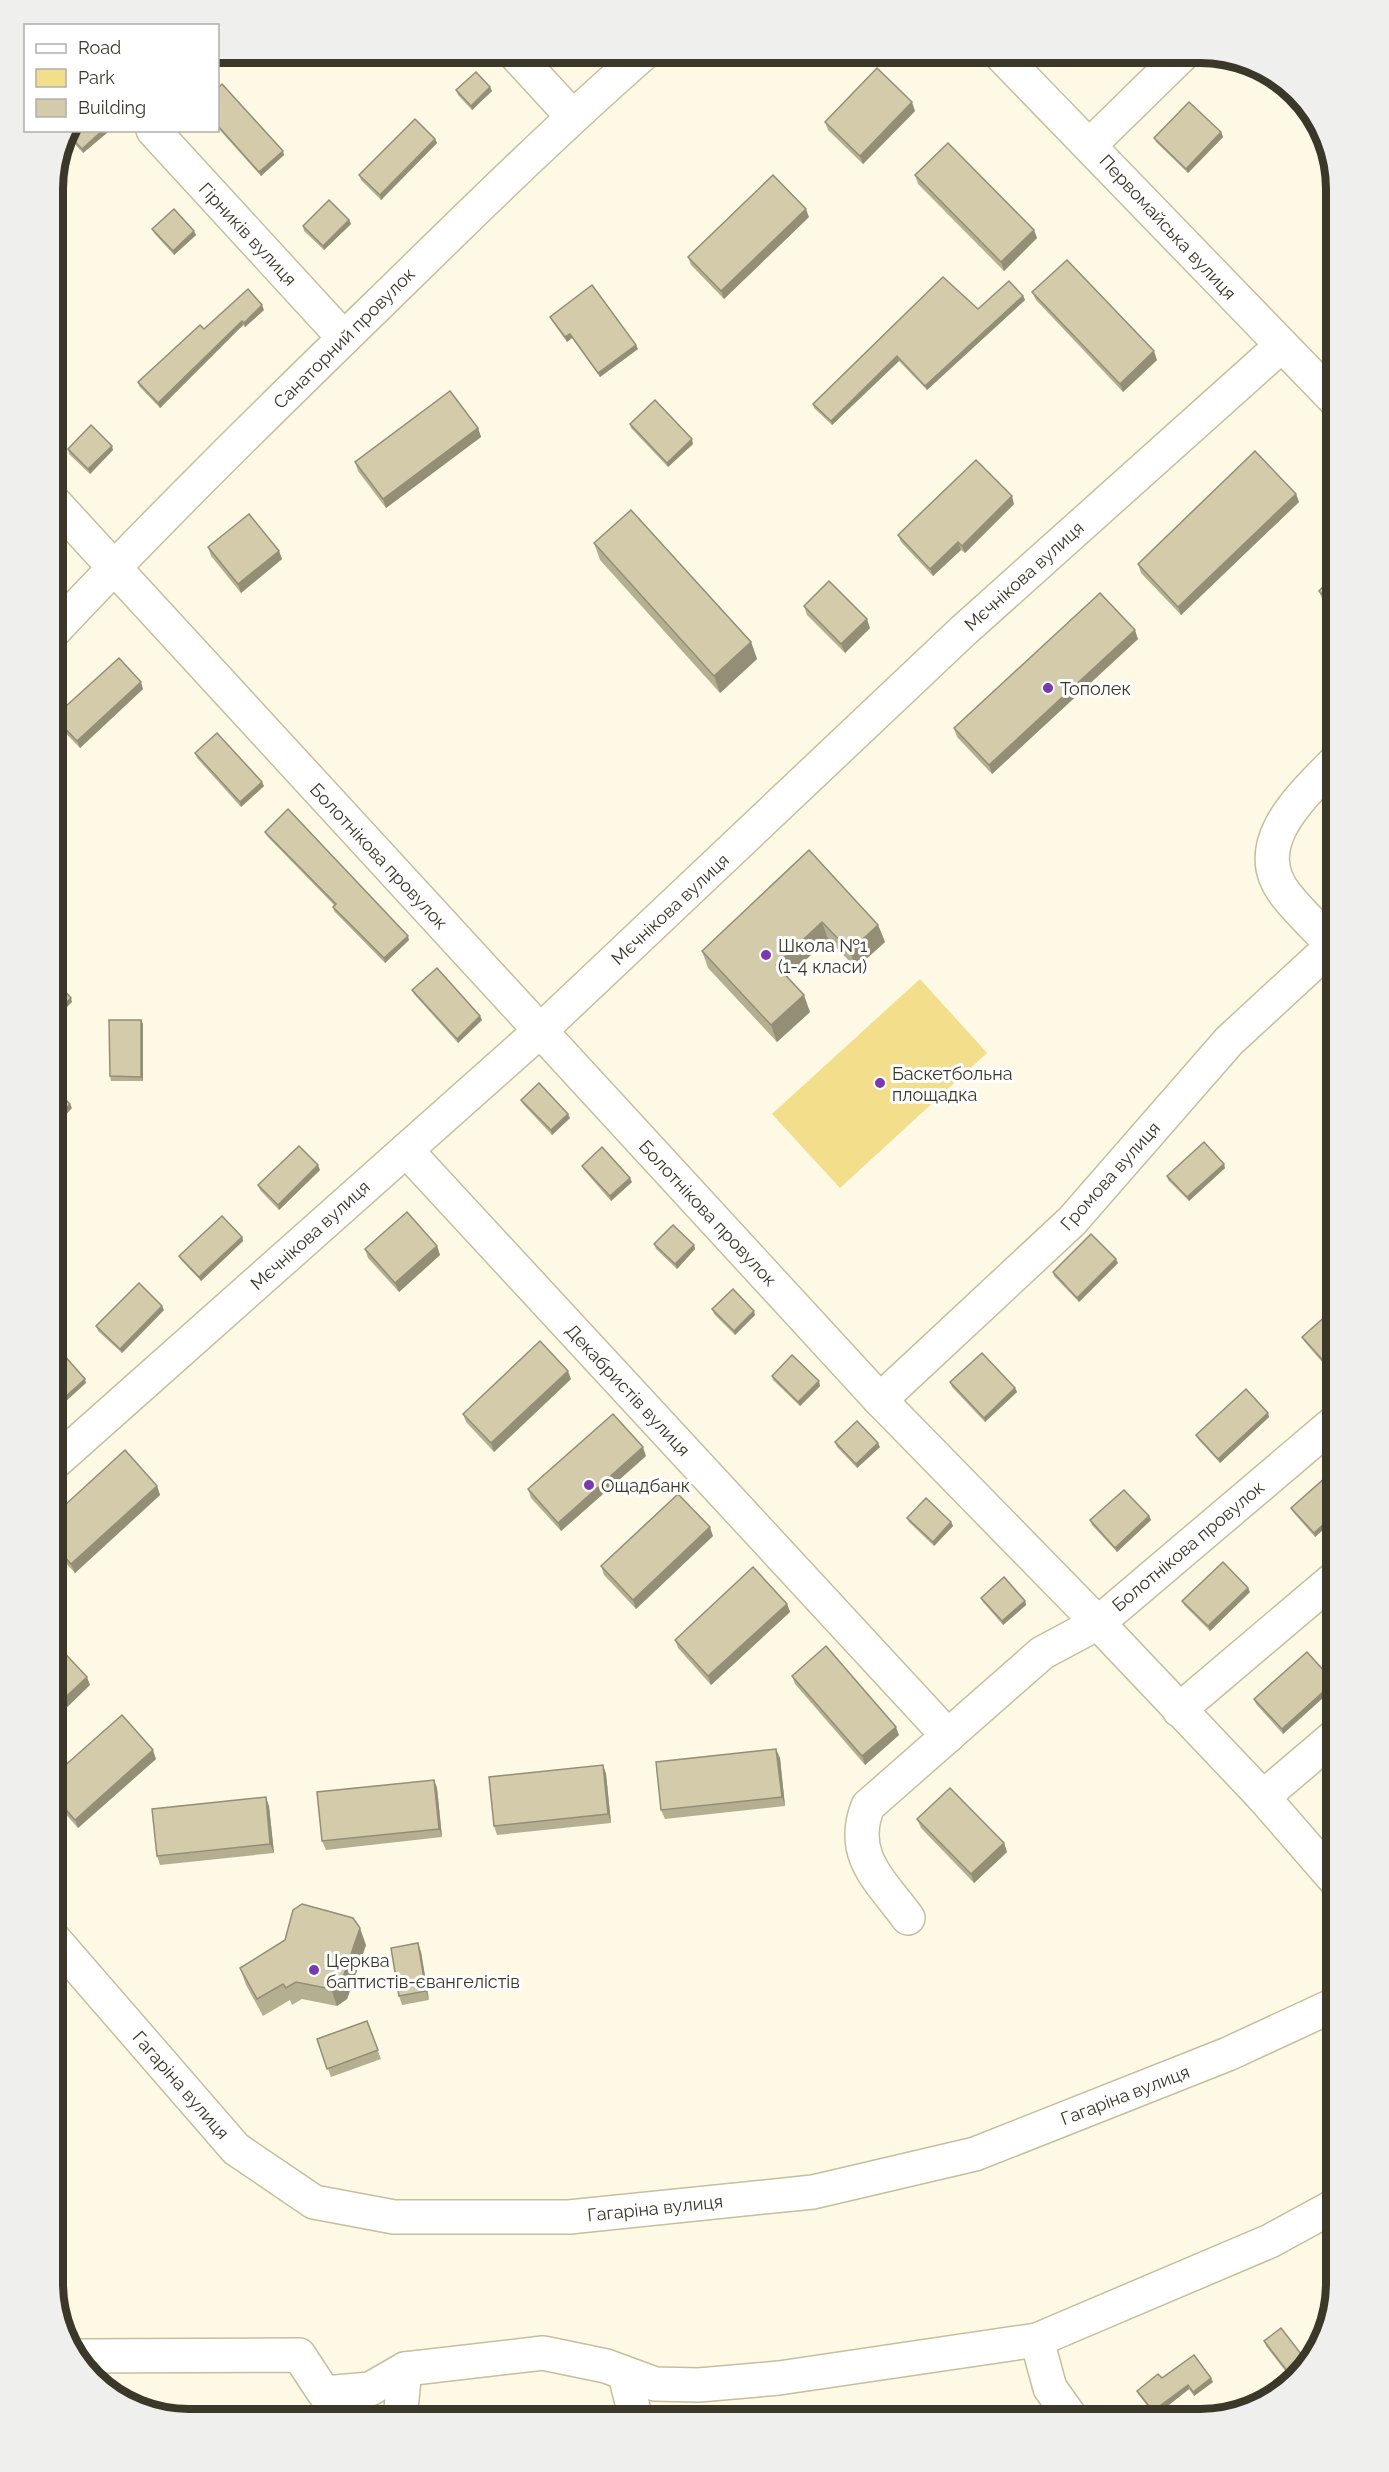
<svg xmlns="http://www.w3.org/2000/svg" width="1389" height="2472" font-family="Raleway,sans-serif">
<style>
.green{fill:#f3de8b}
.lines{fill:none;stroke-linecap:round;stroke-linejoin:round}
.minor-casing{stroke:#c6be9c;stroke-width:36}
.major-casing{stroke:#c6be9c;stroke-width:36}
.minor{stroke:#fff;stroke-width:33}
.major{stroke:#fff;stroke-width:33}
.wall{fill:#b5af92}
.shaded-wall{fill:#948e77}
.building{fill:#d3cbaa;stroke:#948e77;stroke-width:1.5}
.poi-dot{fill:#7a3aae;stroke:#fff;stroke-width:2}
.labels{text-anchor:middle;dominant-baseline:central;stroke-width:6;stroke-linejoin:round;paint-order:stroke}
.street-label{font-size:18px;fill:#3b382a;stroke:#fff}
.poi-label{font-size:18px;fill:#3b382a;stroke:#fff;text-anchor:start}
.rim{fill:none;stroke:#3b382a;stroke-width:8}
</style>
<rect width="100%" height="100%" fill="#fef9e5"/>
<!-- green -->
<path class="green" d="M920,979L987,1053L840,1188L772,1114Z"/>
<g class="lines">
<!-- minor casing -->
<g class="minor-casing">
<g id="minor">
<path d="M514,53L572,116"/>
<path d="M153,130L344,338"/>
<path d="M1090,145L1184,53"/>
<path d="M53,501L880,1400L1098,1623L1336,1421"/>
<path d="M53,632C159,519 269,411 380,303C467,218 553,133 644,53"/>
<path d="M1336,949C1320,931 1301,914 1286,895C1246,844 1303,795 1336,761"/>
<path d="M406,1150L948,1736"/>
<path d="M880,1400L1072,1221L1229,1041L1333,945"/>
<path d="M53,1464L540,1031L963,631L1281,346"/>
<path d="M1179,1710L1336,1577"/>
<path d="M1263,1797L1336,1735"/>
<path d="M908,1918C881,1881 848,1855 868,1806L1042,1653L1098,1623L1263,1797L1336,1881"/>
<path d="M1037,2340L1050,2388L1072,2419"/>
<path d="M80,2356L299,2355L324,2393L370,2389L405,2369L543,2353L606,2366L655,2384L699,2385L779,2378L1037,2340L1270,2241L1336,2205"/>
<path d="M625,2375L636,2419"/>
<path d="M400,2419L405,2369"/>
</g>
</g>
<!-- major casing -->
<g class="major-casing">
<g id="major">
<path d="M999,53L1336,401"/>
<path d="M53,1938L236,2149L314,2202L394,2217H569L813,2192L975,2154L1228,2054L1336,2004"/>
</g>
</g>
<!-- minor -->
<use href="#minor" class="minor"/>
<!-- major -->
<use href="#major" class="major"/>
</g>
<!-- wall -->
<g class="wall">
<path d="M1103,53H1121L1113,62Z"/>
<path d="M1250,68L1268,75L1262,81Z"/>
<path d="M218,88L284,155L261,176L218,128Z"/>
<path d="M456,90L492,91L472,110L458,95Z"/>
<path d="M915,111L863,164L828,130L825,122Z"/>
<path d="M67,130H107L108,132L83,153L65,133Z"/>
<path d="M1221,132L1223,137L1188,173L1156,142L1154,138Z"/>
<path d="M435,139L437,143L381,200L361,180L359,175Z"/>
<path d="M915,175L1034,230L1037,238L1004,271L918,184Z"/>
<path d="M809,217L724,299L691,265L688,257Z"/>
<path d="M349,220L351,224L324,250L304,231L303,226Z"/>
<path d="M152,229L196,235L174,255L154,233Z"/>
<path d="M1336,269V289L1329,282L1328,278Z"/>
<path d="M1032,292L1157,360L1123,392L1036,300Z"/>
<path d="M1023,296L1025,300L927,390L899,361L832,425L814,408L813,404L978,309Z"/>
<path d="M264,310L245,327L243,325L160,408L139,386L138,382L204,329Z"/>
<path d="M550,317L638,349L600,377L572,338L567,342L552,321Z"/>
<path d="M630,424L693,444L668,467L631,428Z"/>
<path d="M478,428L481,437L386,508L358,471L355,462Z"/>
<path d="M68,449L113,450L90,474L69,454Z"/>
<path d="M1296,494L1299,502L1181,615L1141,573L1138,564Z"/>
<path d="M1014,504L965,553L961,550L933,576L901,542L898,535Z"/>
<path d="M594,543L751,642L757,659L720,693L600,560Z"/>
<path d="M208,547L279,551L282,559L241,593L211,556Z"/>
<path d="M1336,573V617L1324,604L1319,591Z"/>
<path d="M804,606L870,628L845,653L807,615Z"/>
<path d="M1138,639L992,774L957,737L954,728Z"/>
<path d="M143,689L80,748L56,723L54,717Z"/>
<path d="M195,753L264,786L241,807L197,758Z"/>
<path d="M265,832L409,940L385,963L334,911L333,907L334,905L267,836Z"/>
<path d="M809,850L878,925L885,942L856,968L828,939L787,977L810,1012L777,1042L708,968L702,951Z"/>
<path d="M412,990L482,1020L458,1043L414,994Z"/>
<path d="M141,1020L143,1024V1081H111L110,1076Z"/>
<path d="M521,1100L570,1118L552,1135L523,1104Z"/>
<path d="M1224,1164L1225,1168L1189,1201L1168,1180L1167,1176Z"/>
<path d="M582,1166L632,1182L611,1201L584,1170Z"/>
<path d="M320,1170L279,1210L260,1190L258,1185Z"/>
<path d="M242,1237L243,1241L201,1281L181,1260L179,1256Z"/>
<path d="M654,1244L694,1245L695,1249L677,1269L656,1249Z"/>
<path d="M437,1246L440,1255L399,1292L368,1258L365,1249Z"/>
<path d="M1118,1263L1079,1302L1054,1276L1053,1272Z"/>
<path d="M1336,1307V1364L1329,1370L1304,1341L1302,1337Z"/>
<path d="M712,1309L755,1315L735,1335L714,1314Z"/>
<path d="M164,1310L122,1353L98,1331L96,1326Z"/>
<path d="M772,1376L820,1386L800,1406L773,1380Z"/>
<path d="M571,1379L494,1452L466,1422L463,1414Z"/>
<path d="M950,1382L1015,1388L1017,1392L985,1422L952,1387Z"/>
<path d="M1268,1413L1269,1417L1220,1463L1198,1439L1196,1435Z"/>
<path d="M835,1442L880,1447L857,1468L837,1447Z"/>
<path d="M646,1456L561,1531L531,1498L528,1489Z"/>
<path d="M1336,1473V1518L1315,1537L1293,1512L1291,1508Z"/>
<path d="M157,1486L160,1495L75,1573L53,1549V1516Z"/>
<path d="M1149,1516L1151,1520L1117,1552L1092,1525L1090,1520Z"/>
<path d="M907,1518L951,1522L953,1526L934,1546L909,1522Z"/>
<path d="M713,1536L636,1609L604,1575L601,1566Z"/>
<path d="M1250,1592L1210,1631L1184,1605L1182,1601Z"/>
<path d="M981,1598L1025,1601L1026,1605L1003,1625L983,1602Z"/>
<path d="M787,1604L790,1612L711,1685L678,1648L675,1640Z"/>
<path d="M792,1676L899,1735L865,1765L795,1684Z"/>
<path d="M1336,1686L1283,1734L1256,1704L1254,1699Z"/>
<path d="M780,1758L785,1806L665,1819L661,1810Z"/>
<path d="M156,1759L78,1828L53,1800V1776Z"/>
<path d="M603,1765L606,1774L611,1823L497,1835L494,1826Z"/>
<path d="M434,1780L437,1788L442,1837L326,1850L322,1841Z"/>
<path d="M269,1806L274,1853L160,1865L157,1856Z"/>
<path d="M917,1819L1004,1843L1007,1852L974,1883L921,1828Z"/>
<path d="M418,1943L421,1952L429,2000L402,2005L399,1996Z"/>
<path d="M366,1945L347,1999L337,2006L302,1999L292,2005L290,2000L263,2016L246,1985L240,1968Z"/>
<path d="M367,2021L381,2059L331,2077L317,2039Z"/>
<path d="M1264,2341L1307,2364L1290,2377L1266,2346Z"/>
<path d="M1162,2378L1213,2382L1194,2396L1189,2389L1155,2416L1139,2395L1137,2391Z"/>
</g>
<!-- shaded-wall -->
<g class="shaded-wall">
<path d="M1115,53H1121L1113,62L1111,57Z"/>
<path d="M1264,73L1268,75L1262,81L1261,76Z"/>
<path d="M490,87L492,91L472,110L471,106Z"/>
<path d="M912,102L915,111L863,164L860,156Z"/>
<path d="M103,130H107L108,132L83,153L82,149Z"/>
<path d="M1221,132L1223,137L1188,173L1186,169Z"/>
<path d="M435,139L437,143L381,200L380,195Z"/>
<path d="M283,151L284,155L261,176L259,172Z"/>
<path d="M806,209L809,217L724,299L721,291Z"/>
<path d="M349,220L351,224L324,250L323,246Z"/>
<path d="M1034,230L1037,238L1004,271L1001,262Z"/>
<path d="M194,231L196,235L174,255L173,251Z"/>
<path d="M1023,296L1025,300L927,390L925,386Z"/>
<path d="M262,305L264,310L245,327L244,323Z"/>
<path d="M242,321L243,325L160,408L158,403Z"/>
<path d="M570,334L572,338L567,342L565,337Z"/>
<path d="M636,345L638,349L600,377L598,373Z"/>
<path d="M1154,351L1157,360L1123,392L1120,384Z"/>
<path d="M897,356L899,361L832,425L831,421Z"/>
<path d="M478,428L481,437L386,508L383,499Z"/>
<path d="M692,439L693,444L668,467L667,463Z"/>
<path d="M112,446L113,450L90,474L88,469Z"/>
<path d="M1296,494L1299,502L1181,615L1178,607Z"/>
<path d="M1012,496L1014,504L965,553L962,546Z"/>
<path d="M958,542L961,550L933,576L930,569Z"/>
<path d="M279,551L282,559L241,593L238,584Z"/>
<path d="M867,619L870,628L845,653L841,644Z"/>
<path d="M1135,630L1138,639L992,774L989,765Z"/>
<path d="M751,642L757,659L720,693L714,676Z"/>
<path d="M141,682L143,689L80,748L77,741Z"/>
<path d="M262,782L264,786L241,807L240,802Z"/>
<path d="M822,922L828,939L782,982L776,965Z"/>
<path d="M878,925L885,942L856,968L850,951Z"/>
<path d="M408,936L409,940L385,963L384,958Z"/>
<path d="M804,995L810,1012L777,1042L771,1025Z"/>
<path d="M71,998L72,1002L53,1021V1015Z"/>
<path d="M480,1016L482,1020L458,1043L457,1039Z"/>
<path d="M141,1020L143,1024V1081L141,1077Z"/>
<path d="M70,1104L72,1108L53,1129V1123Z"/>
<path d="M568,1114L570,1118L552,1135L551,1130Z"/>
<path d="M1224,1164L1225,1168L1189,1201L1187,1197Z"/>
<path d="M318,1165L320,1170L279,1210L278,1205Z"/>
<path d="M630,1178L632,1182L611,1201L610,1196Z"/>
<path d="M242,1237L243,1241L201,1281L199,1277Z"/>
<path d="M694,1245L695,1249L677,1269L675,1264Z"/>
<path d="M437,1246L440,1255L399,1292L395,1283Z"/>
<path d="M1116,1259L1118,1263L1079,1302L1077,1298Z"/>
<path d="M162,1306L164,1310L122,1353L120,1349Z"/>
<path d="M754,1311L755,1315L735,1335L734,1331Z"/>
<path d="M1336,1358V1364L1329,1370L1328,1366Z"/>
<path d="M568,1371L571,1379L494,1452L491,1443Z"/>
<path d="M85,1379L86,1383L53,1413V1408Z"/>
<path d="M819,1381L820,1386L800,1406L798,1402Z"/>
<path d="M1015,1388L1017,1392L985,1422L984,1418Z"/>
<path d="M1268,1413L1269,1417L1220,1463L1218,1459Z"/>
<path d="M878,1443L880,1447L857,1468L856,1464Z"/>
<path d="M643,1447L646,1456L561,1531L558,1523Z"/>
<path d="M157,1486L160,1495L75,1573L71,1564Z"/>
<path d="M1336,1513V1518L1315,1537L1314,1533Z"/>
<path d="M1149,1516L1151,1520L1117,1552L1115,1548Z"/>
<path d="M951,1522L953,1526L934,1546L933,1542Z"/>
<path d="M710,1527L713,1536L636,1609L633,1600Z"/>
<path d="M1248,1588L1250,1592L1210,1631L1208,1626Z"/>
<path d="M1025,1601L1026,1605L1003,1625L1002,1621Z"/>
<path d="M787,1604L790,1612L711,1685L708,1676Z"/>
<path d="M87,1677L90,1685L53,1721V1709Z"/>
<path d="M1334,1682L1336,1686L1283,1734L1282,1729Z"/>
<path d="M896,1727L899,1735L865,1765L862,1756Z"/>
<path d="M776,1749L780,1758L785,1806L782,1797Z"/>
<path d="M153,1750L156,1759L78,1828L75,1820Z"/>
<path d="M603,1765L606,1774L611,1823L608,1814Z"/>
<path d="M434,1780L437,1788L442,1837L439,1829Z"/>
<path d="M266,1797L269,1806L274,1853L270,1844Z"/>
<path d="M1004,1843L1007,1852L974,1883L971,1874Z"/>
<path d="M360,1928L366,1945L347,1999L337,2006L331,1989Z"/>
<path d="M418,1943L421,1952L429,2000L426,1991Z"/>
<path d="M1305,2359L1307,2364L1290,2377L1288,2372Z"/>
<path d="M1211,2378L1213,2382L1194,2396L1193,2392Z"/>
<path d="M1188,2385L1189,2389L1155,2416L1153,2411Z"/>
</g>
<!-- building -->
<g class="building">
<path d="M1106,53H1115L1111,57Z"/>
<path d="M877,68L912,102L860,156L825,122Z"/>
<path d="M1254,70L1264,73L1261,76Z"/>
<path d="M476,72L490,87L471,106L456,90Z"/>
<path d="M222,84L283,151L259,172L218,126V88Z"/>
<path d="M1189,102L1221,132L1186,169L1154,138Z"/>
<path d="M415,119L435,139L380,195L359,175Z"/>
<path d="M67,130H103L82,149L66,132Z"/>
<path d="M948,143L1034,230L1001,262L915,175Z"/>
<path d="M773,175L806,209L721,291L688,257Z"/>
<path d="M329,200L349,220L323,246L303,226Z"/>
<path d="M174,209L194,231L173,251L152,229Z"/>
<path d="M1067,260L1154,351L1120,384L1032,292Z"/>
<path d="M1336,269V287L1328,278Z"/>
<path d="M943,277L978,309L1009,281L1023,296L925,386L897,356L831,421L813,404Z"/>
<path d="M592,285L636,345L598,373L570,334L565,337L550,317Z"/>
<path d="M248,289L262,305L244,323L242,321L158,403L138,382L200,325L204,329Z"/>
<path d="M450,391L478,428L383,499L355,462Z"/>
<path d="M655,400L692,439L667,463L630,424Z"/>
<path d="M91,425L112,446L88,469L68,449Z"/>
<path d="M1255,451L1296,494L1178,607L1138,564Z"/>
<path d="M976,460L1012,496L962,546L958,542L930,569L898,535Z"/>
<path d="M631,510L751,642L714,676L594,543Z"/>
<path d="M249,514L279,551L238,584L208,547Z"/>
<path d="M1336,573V609L1319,591Z"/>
<path d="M829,581L867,619L841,644L804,606Z"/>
<path d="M1100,593L1135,630L989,765L954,728Z"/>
<path d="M119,658L141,682L77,741L54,717Z"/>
<path d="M217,733L262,782L240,802L195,753Z"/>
<path d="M288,809L408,936L384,958L333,907L336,904L265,832Z"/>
<path d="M809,850L878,925L850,951L822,922L776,965L804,995L771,1025L702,951Z"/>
<path d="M437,968L480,1016L457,1039L412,990Z"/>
<path d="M53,978L71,998L53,1015Z"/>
<path d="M109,1020H141V1077L110,1076Z"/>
<path d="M539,1083L568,1114L551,1130L521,1100Z"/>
<path d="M53,1087L70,1104L53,1123Z"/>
<path d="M1204,1142L1224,1164L1187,1197L1167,1176Z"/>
<path d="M299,1146L318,1165L278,1205L258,1185Z"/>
<path d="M602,1147L630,1178L610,1196L582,1166Z"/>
<path d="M407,1212L437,1246L395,1283L365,1249Z"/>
<path d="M222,1216L242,1237L199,1277L179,1256Z"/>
<path d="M673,1225L694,1245L675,1264L654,1244Z"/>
<path d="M1091,1234L1116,1259L1077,1298L1053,1272Z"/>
<path d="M139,1283L162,1306L120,1349L96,1326Z"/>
<path d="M733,1289L754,1311L734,1331L712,1309Z"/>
<path d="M1336,1307V1358L1328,1366L1302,1337Z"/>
<path d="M540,1341L568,1371L491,1443L463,1414Z"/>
<path d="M982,1353L1015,1388L984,1418L950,1382Z"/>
<path d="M63,1354L85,1379L53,1408V1364Z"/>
<path d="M792,1355L819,1381L798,1402L772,1376Z"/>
<path d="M1246,1389L1268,1413L1218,1459L1196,1435Z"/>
<path d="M613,1414L643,1447L558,1523L528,1489Z"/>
<path d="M857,1421L878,1443L856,1464L835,1442Z"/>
<path d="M125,1450L157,1486L71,1564L53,1544V1516Z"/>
<path d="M1334,1470L1336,1473V1513L1314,1533L1291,1508Z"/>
<path d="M1124,1490L1149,1516L1115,1548L1090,1520Z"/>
<path d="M678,1494L710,1527L633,1600L601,1566Z"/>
<path d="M926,1498L951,1522L933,1542L907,1518Z"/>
<path d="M1223,1562L1248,1588L1208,1626L1182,1601Z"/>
<path d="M753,1567L787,1604L708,1676L675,1640Z"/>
<path d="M1004,1577L1025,1601L1002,1621L981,1598Z"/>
<path d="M57,1645L87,1677L53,1709V1650Z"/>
<path d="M826,1646L896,1727L862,1756L792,1676Z"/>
<path d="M1307,1652L1334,1682L1282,1729L1254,1699Z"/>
<path d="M122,1715L153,1750L75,1820L53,1795V1776Z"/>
<path d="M776,1749L782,1797L661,1810L656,1762Z"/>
<path d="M603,1765L608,1814L494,1826L489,1777Z"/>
<path d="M434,1780L439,1829L322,1841L317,1792Z"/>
<path d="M950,1788L1004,1843L971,1874L917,1819Z"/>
<path d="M266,1797L270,1844L157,1856L152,1809Z"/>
<path d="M302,1904L353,1918L360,1928L341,1983L331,1989L296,1982L286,1988L283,1984L257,1999L240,1968L285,1940L293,1910Z"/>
<path d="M418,1943L426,1991L399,1996L391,1948Z"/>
<path d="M367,2021L378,2050L327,2069L317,2039Z"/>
<path d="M1281,2328L1305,2359L1288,2372L1264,2341Z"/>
<path d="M1194,2355L1211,2378L1193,2392L1188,2385L1153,2411L1137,2391L1158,2374L1162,2378Z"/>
</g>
<!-- markers -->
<g class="poi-dot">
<circle cx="1048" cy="688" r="6"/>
<circle cx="766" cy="955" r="6"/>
<circle cx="880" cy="1083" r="6"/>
<circle cx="589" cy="1485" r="6"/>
<circle cx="314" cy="1970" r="6"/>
</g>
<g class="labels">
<!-- street labels -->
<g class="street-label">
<text transform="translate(1168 227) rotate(47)">Первомайська вулиця</text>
<text transform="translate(248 234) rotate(47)">Гірників вулиця</text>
<text transform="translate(344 338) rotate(-45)">Санаторний провулок</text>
<text transform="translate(1024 576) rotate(-42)">Мєчнікова вулиця</text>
<text transform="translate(379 856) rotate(47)">Болотнікова провулок</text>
<text transform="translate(670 909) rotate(-43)">Мєчнікова вулиця</text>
<text transform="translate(1110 1176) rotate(-48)">Громова вулиця</text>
<text transform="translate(708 1213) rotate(47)">Болотнікова провулок</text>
<text transform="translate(310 1235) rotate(-42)">Мєчнікова вулиця</text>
<text transform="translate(628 1390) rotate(47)">Декабристів вулиця</text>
<text transform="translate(1188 1546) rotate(-40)">Болотнікова провулок</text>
<text transform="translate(181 2085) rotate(49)">Гагаріна вулиця</text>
<text transform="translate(1125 2095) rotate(-21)">Гагаріна вулиця</text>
<text transform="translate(655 2208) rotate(-6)">Гагаріна вулиця</text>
</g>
<!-- poi labels -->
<g class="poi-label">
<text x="1060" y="688">Тополек</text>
<text x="778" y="945">Школа №1<tspan x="778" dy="21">(1-4 класи)</tspan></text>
<text x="892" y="1073">Баскетбольна<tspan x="892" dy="21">площадка</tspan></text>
<text x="601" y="1485">Ощадбанк</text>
<text x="326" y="1960">Церква<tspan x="326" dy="21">баптистів-євангелістів</tspan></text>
</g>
</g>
<!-- crop -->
<path d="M0 0H1389V2472H0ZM189 63H1200A126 126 0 0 1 1326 189V2283A126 126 0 0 1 1200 2409H189A126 126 0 0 1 63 2283V189A126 126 0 0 1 189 63Z" fill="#efefee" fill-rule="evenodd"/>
<path class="rim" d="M189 63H1200A126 126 0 0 1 1326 189V2283A126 126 0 0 1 1200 2409H189A126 126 0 0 1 63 2283V189A126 126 0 0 1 189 63Z"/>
<!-- legend -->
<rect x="24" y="24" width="195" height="108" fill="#ffffff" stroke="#b1afaa" stroke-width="1.5"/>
<rect x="36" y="44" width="30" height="9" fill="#ffffff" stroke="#b1afaa" stroke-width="1.5"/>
<text x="78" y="54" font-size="18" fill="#3b382a">Road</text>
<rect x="36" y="69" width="30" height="18" fill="#f3de8b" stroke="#b1afaa" stroke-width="1.5"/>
<text x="78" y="84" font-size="18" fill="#3b382a">Park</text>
<rect x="36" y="99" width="30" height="18" fill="#d3cbaa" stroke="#b1afaa" stroke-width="1.5"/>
<text x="78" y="114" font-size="18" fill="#3b382a">Building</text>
</svg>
